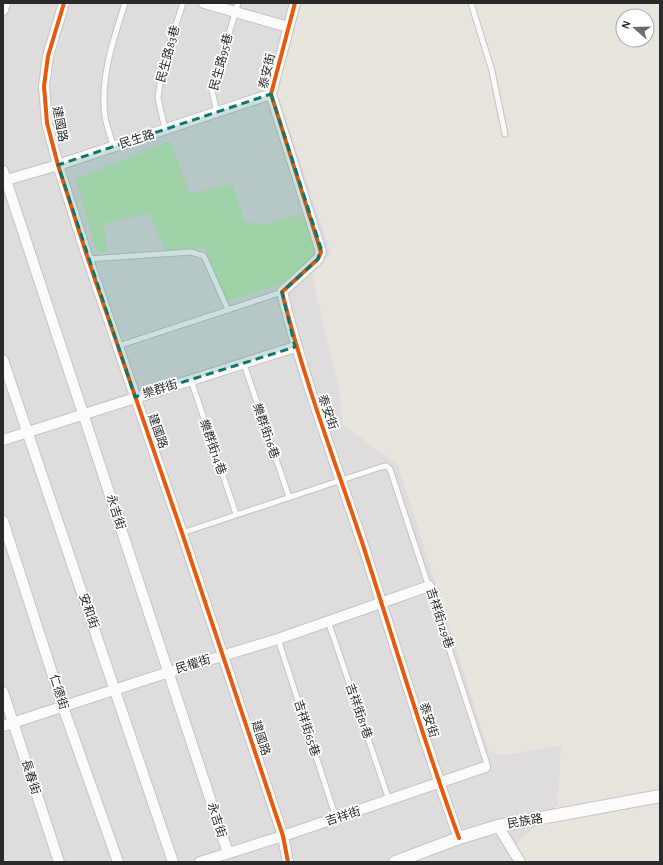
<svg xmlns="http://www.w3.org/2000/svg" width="663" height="865" font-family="'Alegreya Sans','Noto Sans TC',sans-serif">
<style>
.industrial{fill:#dfdcde}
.green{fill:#c2e8b3}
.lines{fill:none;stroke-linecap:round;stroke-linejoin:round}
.service-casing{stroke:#c5c4c4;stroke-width:7}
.minor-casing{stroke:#c5c4c4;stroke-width:12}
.tertiary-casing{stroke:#c5c4c4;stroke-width:14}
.service{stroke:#fcfbfa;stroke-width:5}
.minor{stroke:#fcfbfa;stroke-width:10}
.tertiary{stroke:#fcfbfa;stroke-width:12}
.cycleway-casing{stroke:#fff;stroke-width:6}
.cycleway{stroke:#e8590c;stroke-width:4}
.marked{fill:#0f766e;fill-opacity:0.2;stroke:#0f766e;stroke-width:3;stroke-dasharray:8 5;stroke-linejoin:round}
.labels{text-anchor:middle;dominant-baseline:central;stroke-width:3.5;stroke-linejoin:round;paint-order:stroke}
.street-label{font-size:12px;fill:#292929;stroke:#fff}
</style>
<rect width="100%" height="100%" fill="#e8e5de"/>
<!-- industrial -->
<path class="industrial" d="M3,3H302L276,88L331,253L312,275L341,399L343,425L398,465L489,752L507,755L561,745L558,805L518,842L513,862H3Z"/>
<!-- green -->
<path class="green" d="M170,141L190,194L232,184L245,222L265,225L301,214L319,247L315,257L279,285L226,301L205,248L166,251L149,213L104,224L107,252L96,251L76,179Z"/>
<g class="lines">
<!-- service casing -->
<g class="service-casing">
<g id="service">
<path d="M471,3L492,71L505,134"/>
<path d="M217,112L212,91L238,3"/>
<path d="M165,129L158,98L162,68L183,3"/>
<path d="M113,147C111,137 107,127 105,117C100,77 113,41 125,3"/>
<path d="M88,259L191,252L204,256L228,310"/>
<path d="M118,346L282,292"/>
<path d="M244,364L289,497"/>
<path d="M191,380L236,514"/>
<path d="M182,533L381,467L386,466L390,469L487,764L485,767"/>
<path d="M328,621L389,800"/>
<path d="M278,639L336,818"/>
</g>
</g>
<!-- minor casing -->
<g class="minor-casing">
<g id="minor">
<path d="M64,3L48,56L44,86L47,123L58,165L88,259L182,533L283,836L288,862"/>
<path d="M204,3L288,27"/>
<path d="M295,3L271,94L321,252L318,259L282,292C303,377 334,459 362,542C394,641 423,740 459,838"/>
<path d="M3,10L5,3"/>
<path d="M3,171L228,853"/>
<path d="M3,181L58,165L271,94"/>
<path d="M3,360L173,862"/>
<path d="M3,440L295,347"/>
<path d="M3,521L63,707L118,862"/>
<path d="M3,692L59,862"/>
<path d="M3,726L169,672L278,639L429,586"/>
<path d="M498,826L520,862"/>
<path d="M200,862L283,836L485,767"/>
</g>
</g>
<!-- tertiary casing -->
<g class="tertiary-casing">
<path id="tertiary" d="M395,862L459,838L498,826L660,796"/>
</g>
<!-- service -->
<use href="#service" class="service"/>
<!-- minor -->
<use href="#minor" class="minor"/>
<!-- tertiary -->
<use href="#tertiary" class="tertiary"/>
<!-- cycleway casing -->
<g class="cycleway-casing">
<g id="cycleway">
<path d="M64,3L48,56L44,86L47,123L58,165L88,259L182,533L283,836L288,862"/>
<path d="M295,3L271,94L321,252L318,259L282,292C303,377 334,459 362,542C394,641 423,740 459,838"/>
</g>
</g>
<!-- cycleway -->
<use href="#cycleway" class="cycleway"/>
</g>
<!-- marked area -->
<path class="marked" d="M271,94L321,248L318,259L282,292L295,347L135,397L58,165Z"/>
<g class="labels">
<!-- street labels -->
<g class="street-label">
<text transform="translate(168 54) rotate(-75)">民生路83巷</text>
<text transform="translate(221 62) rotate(-75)">民生路95巷</text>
<text transform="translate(267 71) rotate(-77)">泰安街</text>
<text transform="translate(60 124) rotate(79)">建國路</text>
<text transform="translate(137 139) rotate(-18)">民生路</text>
<text transform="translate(160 389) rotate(-17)">樂群街</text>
<text transform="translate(328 412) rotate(71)">泰安街</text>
<text transform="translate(158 431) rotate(71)">建國路</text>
<text transform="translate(266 431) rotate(71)">樂群街16巷</text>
<text transform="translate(213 447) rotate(71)">樂群街14巷</text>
<text transform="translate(116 512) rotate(72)">永吉街</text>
<text transform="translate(89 611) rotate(71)">安和街</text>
<text transform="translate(440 618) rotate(72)">吉祥街129巷</text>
<text transform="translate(193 664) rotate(-17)">民權街</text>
<text transform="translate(59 692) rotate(72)">仁德街</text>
<text transform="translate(359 711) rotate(71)">吉祥街81巷</text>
<text transform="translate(429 720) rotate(72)">泰安街</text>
<text transform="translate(307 728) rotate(72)">吉祥街65巷</text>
<text transform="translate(261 738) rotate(72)">建國路</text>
<text transform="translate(31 777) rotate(72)">長春街</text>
<text transform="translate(343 816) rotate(-18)">吉祥街</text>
<text transform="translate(217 820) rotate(72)">永吉街</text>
<text transform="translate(525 821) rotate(-10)">民族路</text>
</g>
</g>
<!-- border -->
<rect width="663" height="865" fill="none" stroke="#292929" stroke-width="8"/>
<!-- north arrow -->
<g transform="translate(635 28) rotate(290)"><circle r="19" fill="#ffffff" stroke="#a9a9a9"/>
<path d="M0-3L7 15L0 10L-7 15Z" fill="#6c6b68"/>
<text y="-6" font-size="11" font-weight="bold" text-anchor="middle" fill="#292929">N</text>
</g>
</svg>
